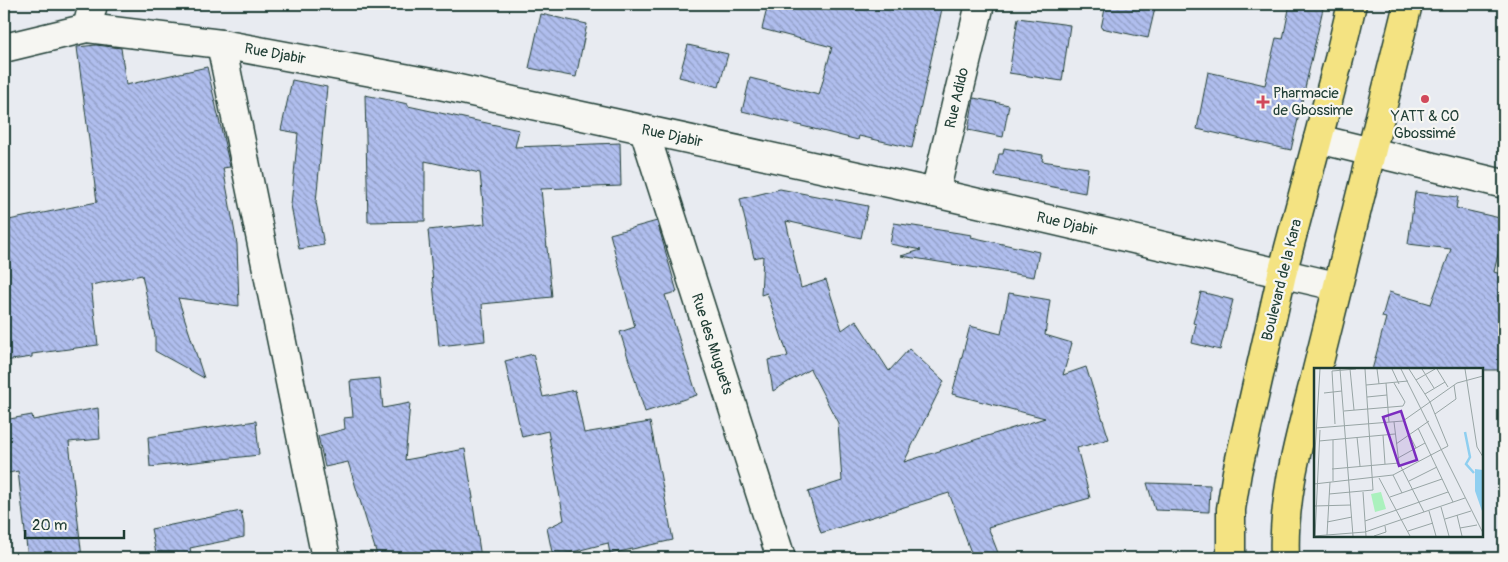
<svg xmlns="http://www.w3.org/2000/svg" width="1508" height="562" font-family="Pangolin,sans-serif">
<style>
.building{fill:url(#building-back-hatch);stroke:#1f3d34}
.lines{fill:none;stroke-linecap:round;stroke-linejoin:round}
.minor-casing{stroke:#1f3d34;stroke-width:31}
.major-casing{stroke:#1f3d34;stroke-width:31}
.minor{stroke:#f6f6f2;stroke-width:28}
.major{stroke:#f4e382;stroke-width:28}
.poi-dot{fill:#d1495b;stroke:#f6f6f2;stroke-width:2}
.labels{text-anchor:middle;dominant-baseline:central;stroke-width:4.5;stroke-linejoin:round;paint-order:stroke}
.street-label{font-size:15px;fill:#1f3d34;stroke:#f6f6f2}
.poi-label{font-size:15px;fill:#1f3d34;stroke:#f6f6f2;text-anchor:start}
.inset-river{fill:none;stroke:#8fcff0;stroke-width:2.5}
.inset-road{fill:none;stroke:#98a5a5;stroke-width:1}
.view{fill:#7b2cbf;fill-opacity:0.15;stroke:#7b2cbf;stroke-width:2.5}
.inset-edge{fill:none;stroke:#1f3d34;stroke-width:2.5}
</style>
<defs>
<pattern id="building-back-hatch" width="6" height="6" patternUnits="userSpaceOnUse" patternTransform="scale(1.25)"><rect width="6" height="6" fill="#b0beee"/><path d="M-1 5l2 2M0 0l6 6M5-1l2 2" fill="none" stroke="#8f9cc2"/></pattern>
</defs>
<rect width="100%" height="100%" fill="#e8ebf1"/>
<filter id="ink" filterUnits="userSpaceOnUse"><feTurbulence type="fractalNoise" baseFrequency=".02" numOctaves="2"/><feDisplacementMap in="SourceGraphic" scale="10" xChannelSelector="R" yChannelSelector="G"/><feConvolveMatrix kernelMatrix="1 2 1 2 8 2 1 2 1" color-interpolation-filters="sRGB"/></filter>
<g filter="url(#ink)">
<!-- building -->
<g class="building">
<path d="M768,4H943L912,148L859,136L858,140L742,111L750,78L819,95L832,47L762,29Z"/>
<path d="M1106,4H1156L1148,38L1101,28Z"/>
<path d="M1290,4H1324L1291,150L1197,129L1208,72L1265,85L1276,38L1283,39Z"/>
<path d="M541,14L587,24L576,77L529,68Z"/>
<path d="M1018,18L1070,25L1062,81L1009,73Z"/>
<path d="M96,45L121,48L126,85L207,67L230,167L223,168L237,244L239,306L178,298L204,378L155,351V336L142,275L91,285L98,345L32,354V357L4,361V221L97,202L77,47Z"/>
<path d="M688,45L728,54L719,87L679,77Z"/>
<path d="M292,80L327,87L316,202L324,245L299,249L291,205L298,133L281,130Z"/>
<path d="M365,95L408,104V106L519,130L515,147L620,143L621,186L541,189L552,297L482,304L485,341L439,346L428,230L485,224L480,173L425,161V221L368,222Z"/>
<path d="M974,98L1009,105L1003,137L968,130Z"/>
<path d="M1004,148L1043,155L1042,161L1088,168L1085,193L995,176L999,154H1003Z"/>
<path d="M780,189L868,206L861,238L786,221L801,288L826,280L842,330L856,320L889,371L909,349L944,381L904,462L1045,418L952,394L970,326L1001,334L1009,293L1050,300L1045,335L1072,343L1063,375L1086,367L1109,439L1077,448L1090,498L988,527L1000,558H973L949,493L821,533L808,492L842,481L838,423L810,369L773,391L768,360L788,356L767,293L761,295L763,256L754,258L740,199Z"/>
<path d="M1415,192L1458,197L1456,208L1504,219V228L1494,272L1504,275V370H1372L1386,318L1382,317L1389,292L1431,304L1451,249L1408,244Z"/>
<path d="M657,221L677,292L665,295L697,395L645,412L620,332L635,327L610,234Z"/>
<path d="M894,223L972,235L971,237L1039,252L1034,277L901,256L921,250L890,244Z"/>
<path d="M1201,292L1233,300L1220,350L1192,343L1196,324L1193,323Z"/>
<path d="M533,354L543,397L575,390L584,433L650,422L673,540L610,554L608,543L553,557L547,528L564,520L548,431L522,437L505,361Z"/>
<path d="M380,378L383,408L410,403L405,460L465,449L473,498H472L481,558H378L348,462L325,467L318,436L345,429L344,418L353,417L350,381Z"/>
<path d="M98,408L100,439L69,442L82,558H28L18,471L4,474V420L32,415L33,420Z"/>
<path d="M256,421L259,455L150,467L148,437Z"/>
<path d="M1147,483L1210,485L1209,512L1155,510Z"/>
<path d="M241,511L244,525V537L190,548L192,558H157L151,529Z"/>
</g>
<g class="lines">
<!-- minor casing -->
<g class="minor-casing">
<g id="minor">
<path d="M87,28L93,4"/>
<path d="M221,44L326,558"/>
<path d="M4,48L87,28L221,44L431,83L935,193L1336,286"/>
<path d="M644,130L781,558"/>
<path d="M1318,139L1504,184"/>
<path d="M935,193L980,4"/>
</g>
</g>
<!-- major casing -->
<g class="major-casing">
<g id="major">
<path d="M1317,370L1408,4"/>
<path d="M1231,558V509L1237,472L1282,274L1339,59L1352,4"/>
<path d="M1285,558C1282,495 1301,434 1316,374"/>
</g>
</g>
<!-- minor -->
<use href="#minor" class="minor"/>
<!-- major -->
<use href="#major" class="major"/>
</g>
</g>
<!-- markers -->
<g class="poi-dot">
<circle cx="1425" cy="99" r="5"/>
<path d="M1260.5 94.5h5v5h5v5h-5v5h-5v-5h-5v-5h5z"/>
</g>
<g class="labels">
<!-- street labels -->
<g class="street-label">
<text transform="translate(275 54) rotate(10)">Rue Djabir</text>
<text transform="translate(957 98) rotate(-77)">Rue Adido</text>
<text transform="translate(672 136) rotate(12)">Rue Djabir</text>
<text transform="translate(1067 224) rotate(13)">Rue Djabir</text>
<text transform="translate(1282 280) rotate(-76)">Boulevard de la Kara</text>
<text transform="translate(712 344) rotate(72)">Rue des Muguets</text>
</g>
<!-- poi labels -->
<g class="poi-label">
<text x="1273" y="93">Pharmacie<tspan x="1273" dy="17">de Gbossime</tspan></text>
<text x="1425" y="116" text-anchor="middle">YATT &amp; CO<tspan x="1425" dy="17">Gbossimé</tspan></text>
</g>
</g>
<!-- overview -->
<g transform="translate(1314 368)">
<rect width="169" height="169" fill="#e8ebf1"/>
<path d="M67,124L72,141L61,144L57,126Z" fill="#aaf1bd"/>
<path d="M161,101L169,102V146L161,123Z" fill="#8fcff0"/>
<path class="inset-river" d="M151,64L156,89L152,96L160,105"/>
<path class="inset-road" d="M26,1L39,168M36,1L40,42M63,1L65,16M78,1L85,16M87,1L169,165M108,1L120,20M123,1L134,19M151,1L163,79L169,89M102,12L121,1M72,15L75,54M52,17L94,13M10,25L28,23M111,26L131,14M53,29L73,27M30,43L89,38L91,34L80,15M121,46L142,31L140,17M80,54L85,95L110,144M21,56L18,3L42,1M2,60L89,53L143,15L169,8M104,60L139,134M95,66L102,80M69,67L71,96M43,69L46,98M19,72V113M5,73L81,66M82,76L115,53M84,90L111,75M0,100L6,1M18,101L85,95M79,107L88,125M65,110L96,168M95,113L123,99M0,116L79,107L134,78L116,34L95,1M49,124L52,168M15,126L59,122L51,1M76,129L128,111M0,138L37,137M127,139L135,168M115,143L122,168M143,147L148,168M131,151L157,143M51,153L134,124M13,154L38,149M146,160L163,157M94,163L119,155M13,167L16,114M0,168L51,164L151,130M1,168L6,62M60,168L72,164L71,158"/>
<path class="view" d="M87,43L103,92L85,98L69,49Z"/>
<rect width="169" height="169" class="inset-edge"/>
</g>
<!-- margin -->
<rect width="1508" height="562" fill="none" stroke="#f6f6f2" stroke-width="20"/>
<rect x="10" y="10" width="1488" height="542" fill="none" stroke="#1f3d34" stroke-width="2" filter="url(#ink)"/>
<!-- scale -->
<path d="M25 530v8h99v-8" fill="none" stroke="#1f3d34" stroke-width="2.5"/>
<text x="32" y="530" font-size="15" fill="#1f3d34" stroke="#f6f6f2" stroke-width="4" paint-order="stroke">20 m</text>
</svg>
